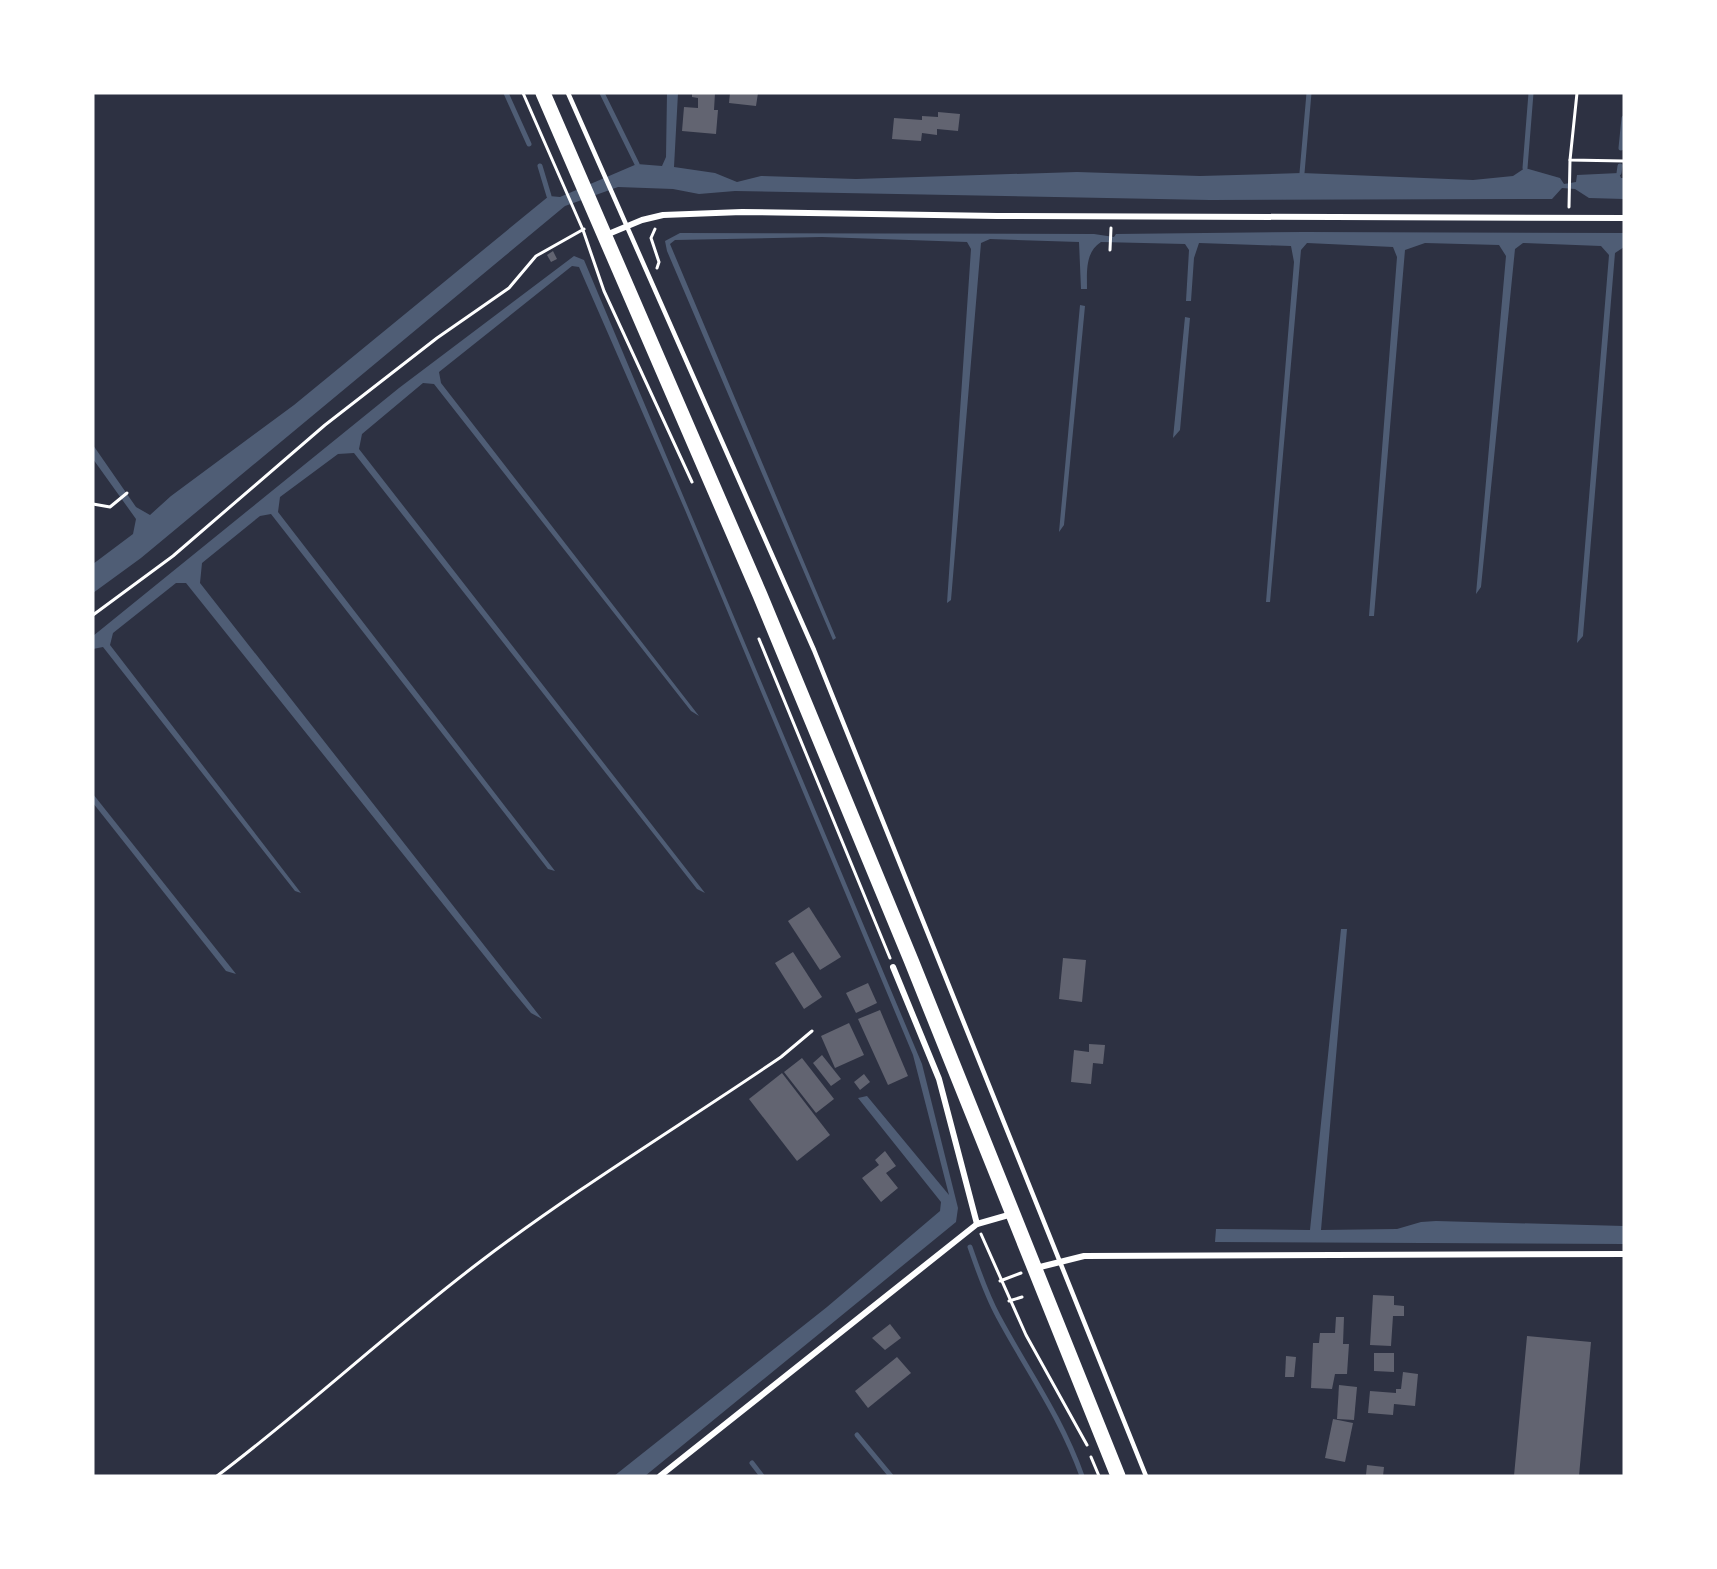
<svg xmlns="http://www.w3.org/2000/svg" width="1717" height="1569" font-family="'Open Sans',sans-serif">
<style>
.water{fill:#4f5d75}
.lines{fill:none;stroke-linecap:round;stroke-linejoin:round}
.stream{stroke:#4f5d75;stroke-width:5}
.building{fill:#626471}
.path{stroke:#fff;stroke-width:3}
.service{stroke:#fff;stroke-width:4.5}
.minor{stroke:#fff;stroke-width:6}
.primary{stroke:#fff;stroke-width:15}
</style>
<rect width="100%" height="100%" fill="#2d3142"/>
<!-- water -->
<g class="water">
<path d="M667,93H678L674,167L715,173L737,182L761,176L856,179L1077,172L1200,176L1302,173L1473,180L1513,176L1525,168L1560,178L1564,184L1576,182L1577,175L1619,173L1621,178H1624V199L1589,198L1575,189L1562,188L1552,199L1210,200L735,191L699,194L673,189L618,187L565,206L141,558L93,593V564L133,534L136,519L93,459V445L136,507L150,515L171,496L294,405L549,196L560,197L637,164L662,166L666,157Z"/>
<path d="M1304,232L1624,233V247L1615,253L1583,636L1577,643L1609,255L1601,246L1523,243L1515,249L1481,587L1476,594L1506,256L1499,245L1425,243L1405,250L1374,616H1369L1397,257L1393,247L1307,243L1301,250L1270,602H1266L1294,262L1291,246L1199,243L1194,258L1191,301H1186L1189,250L1185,244L1101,242C1085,252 1087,272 1087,289H1081L1079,242L990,239L981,243L951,600L947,603L971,249L967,242L822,237L675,240L670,244L836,638L833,640L667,251L665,241L680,233L1094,234L1114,237L1116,234Z"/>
<path d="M574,256L584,260L922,1064L958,1208L956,1222L645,1476H614L827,1307L940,1211L941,1202L858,1098L867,1096L949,1195L913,1055L685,510L579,267L572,266L439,372L441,383L699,716L691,711L434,384L423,383L362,434L359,449L705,893L697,889L354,453L338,454L280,497L278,512L555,871L548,869L271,514L260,516L202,563L200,583L542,1019L531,1013L511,989L186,583H176L113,633L110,645L301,893L295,891L103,647L93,649V636L399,388Z"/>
<path d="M1080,305L1085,306L1064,525L1059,532Z"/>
<path d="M1185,317L1190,318L1180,430L1173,438Z"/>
<path d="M93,794L236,974L226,971L93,803Z"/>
<path d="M1341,929H1347L1321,1230L1397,1229L1421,1222L1436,1221L1624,1226V1244L1215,1242L1216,1229L1310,1230Z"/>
</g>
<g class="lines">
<!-- stream -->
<g class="stream">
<path d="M506,93L529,144"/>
<path d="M602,93L637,164"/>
<path d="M1621,148L1624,118"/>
<path d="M540,166L549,196"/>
<path d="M1525,168L1531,93"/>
<path d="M1302,173L1309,93"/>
<path d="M1619,173L1620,166"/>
<path d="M970,1247C978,1270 986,1294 998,1316C1028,1372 1060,1415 1082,1476"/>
<path d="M857,1435L891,1476"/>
<path d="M752,1463L762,1476"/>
</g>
</g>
<!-- building -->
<g class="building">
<path d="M692,93H715L714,110H718L716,134L682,131L684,107L698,108V98L692,97Z"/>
<path d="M730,93H758L756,106L729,103Z"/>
<path d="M938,112L960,114L958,131L937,129V135L922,133L921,141L892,139L894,118L922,120V116L938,117Z"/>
<path d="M553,251L557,259L551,262L547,255Z"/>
<path d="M809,907L841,957L820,970L788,921Z"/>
<path d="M793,952L822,997L804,1009L775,963Z"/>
<path d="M1063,958L1086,960L1082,1002L1059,999Z"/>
<path d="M868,983L877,1003L856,1013L846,993Z"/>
<path d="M880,1010L908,1076L888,1085L858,1019Z"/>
<path d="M849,1023L864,1055L835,1068L821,1036Z"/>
<path d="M1089,1044L1105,1045L1103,1064L1093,1063L1091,1084L1071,1082L1074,1050L1089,1052Z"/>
<path d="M822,1055L841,1079L831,1086L813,1063Z"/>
<path d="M802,1058L834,1099L816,1113L784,1072Z"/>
<path d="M782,1073L830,1135L797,1161L749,1099Z"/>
<path d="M864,1074L870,1082L860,1090L854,1082Z"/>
<path d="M885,1151L896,1166L886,1173L898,1188L881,1202L862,1178L879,1165L875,1160Z"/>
<path d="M1373,1295L1394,1296V1305L1404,1306V1316H1393L1391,1346L1370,1345Z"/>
<path d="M1336,1317H1344L1343,1344H1349L1347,1374H1335L1332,1389L1311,1388L1313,1343H1319L1320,1333H1335Z"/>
<path d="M890,1324L901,1338L885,1350L872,1338Z"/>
<path d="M1527,1336L1591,1342L1579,1476H1514Z"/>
<path d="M1374,1353H1394V1372L1374,1371Z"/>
<path d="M1286,1356L1296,1357L1294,1377H1285Z"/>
<path d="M897,1357L911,1373L868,1408L855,1391Z"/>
<path d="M1403,1372L1418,1374L1415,1406L1394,1404L1393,1415L1368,1413L1370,1391L1396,1393V1389H1401Z"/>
<path d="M1339,1385L1357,1387L1354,1420L1337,1419Z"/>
<path d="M1333,1419L1353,1423L1345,1462L1325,1458Z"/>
<path d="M1367,1465L1384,1467L1383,1476L1366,1475Z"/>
</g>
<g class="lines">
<!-- path -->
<g class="path">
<path d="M523,93L583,230L604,291L692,482"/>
<path d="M1577,93L1570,160L1624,161"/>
<path d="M1569,207L1570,160"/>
<path d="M655,229L651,238L659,262L657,268"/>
<path d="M1110,250L1111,228"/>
<path d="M93,504L110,507L127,493"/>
<path d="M93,615L173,556L325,425L437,338L509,288L536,256L584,229"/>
<path d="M759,639L890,958"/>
<path d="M981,1234L1026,1335L1087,1445"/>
<path d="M1000,1281L1021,1273"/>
<path d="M1009,1301L1022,1297"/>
<path d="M1091,1457L1099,1476"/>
<path d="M217,1476C307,1408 390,1330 481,1261C577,1188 681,1125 781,1057L812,1031"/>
</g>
<!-- service -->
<path class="service" d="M568,93L814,650L1146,1476"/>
<!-- minor -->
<g class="minor">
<path d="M606,235L642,220L663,215L742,212L997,216L1624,218"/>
<path d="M893,967L939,1079L977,1224"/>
<path d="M1036,1268L1084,1256L1624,1254"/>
<path d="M660,1476L977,1224L1012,1214"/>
</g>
<!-- primary -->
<path class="primary" d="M543,93L760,595L911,960L1118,1476"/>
</g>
<!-- border -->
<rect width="1717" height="1569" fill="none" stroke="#ffffff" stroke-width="189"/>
</svg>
